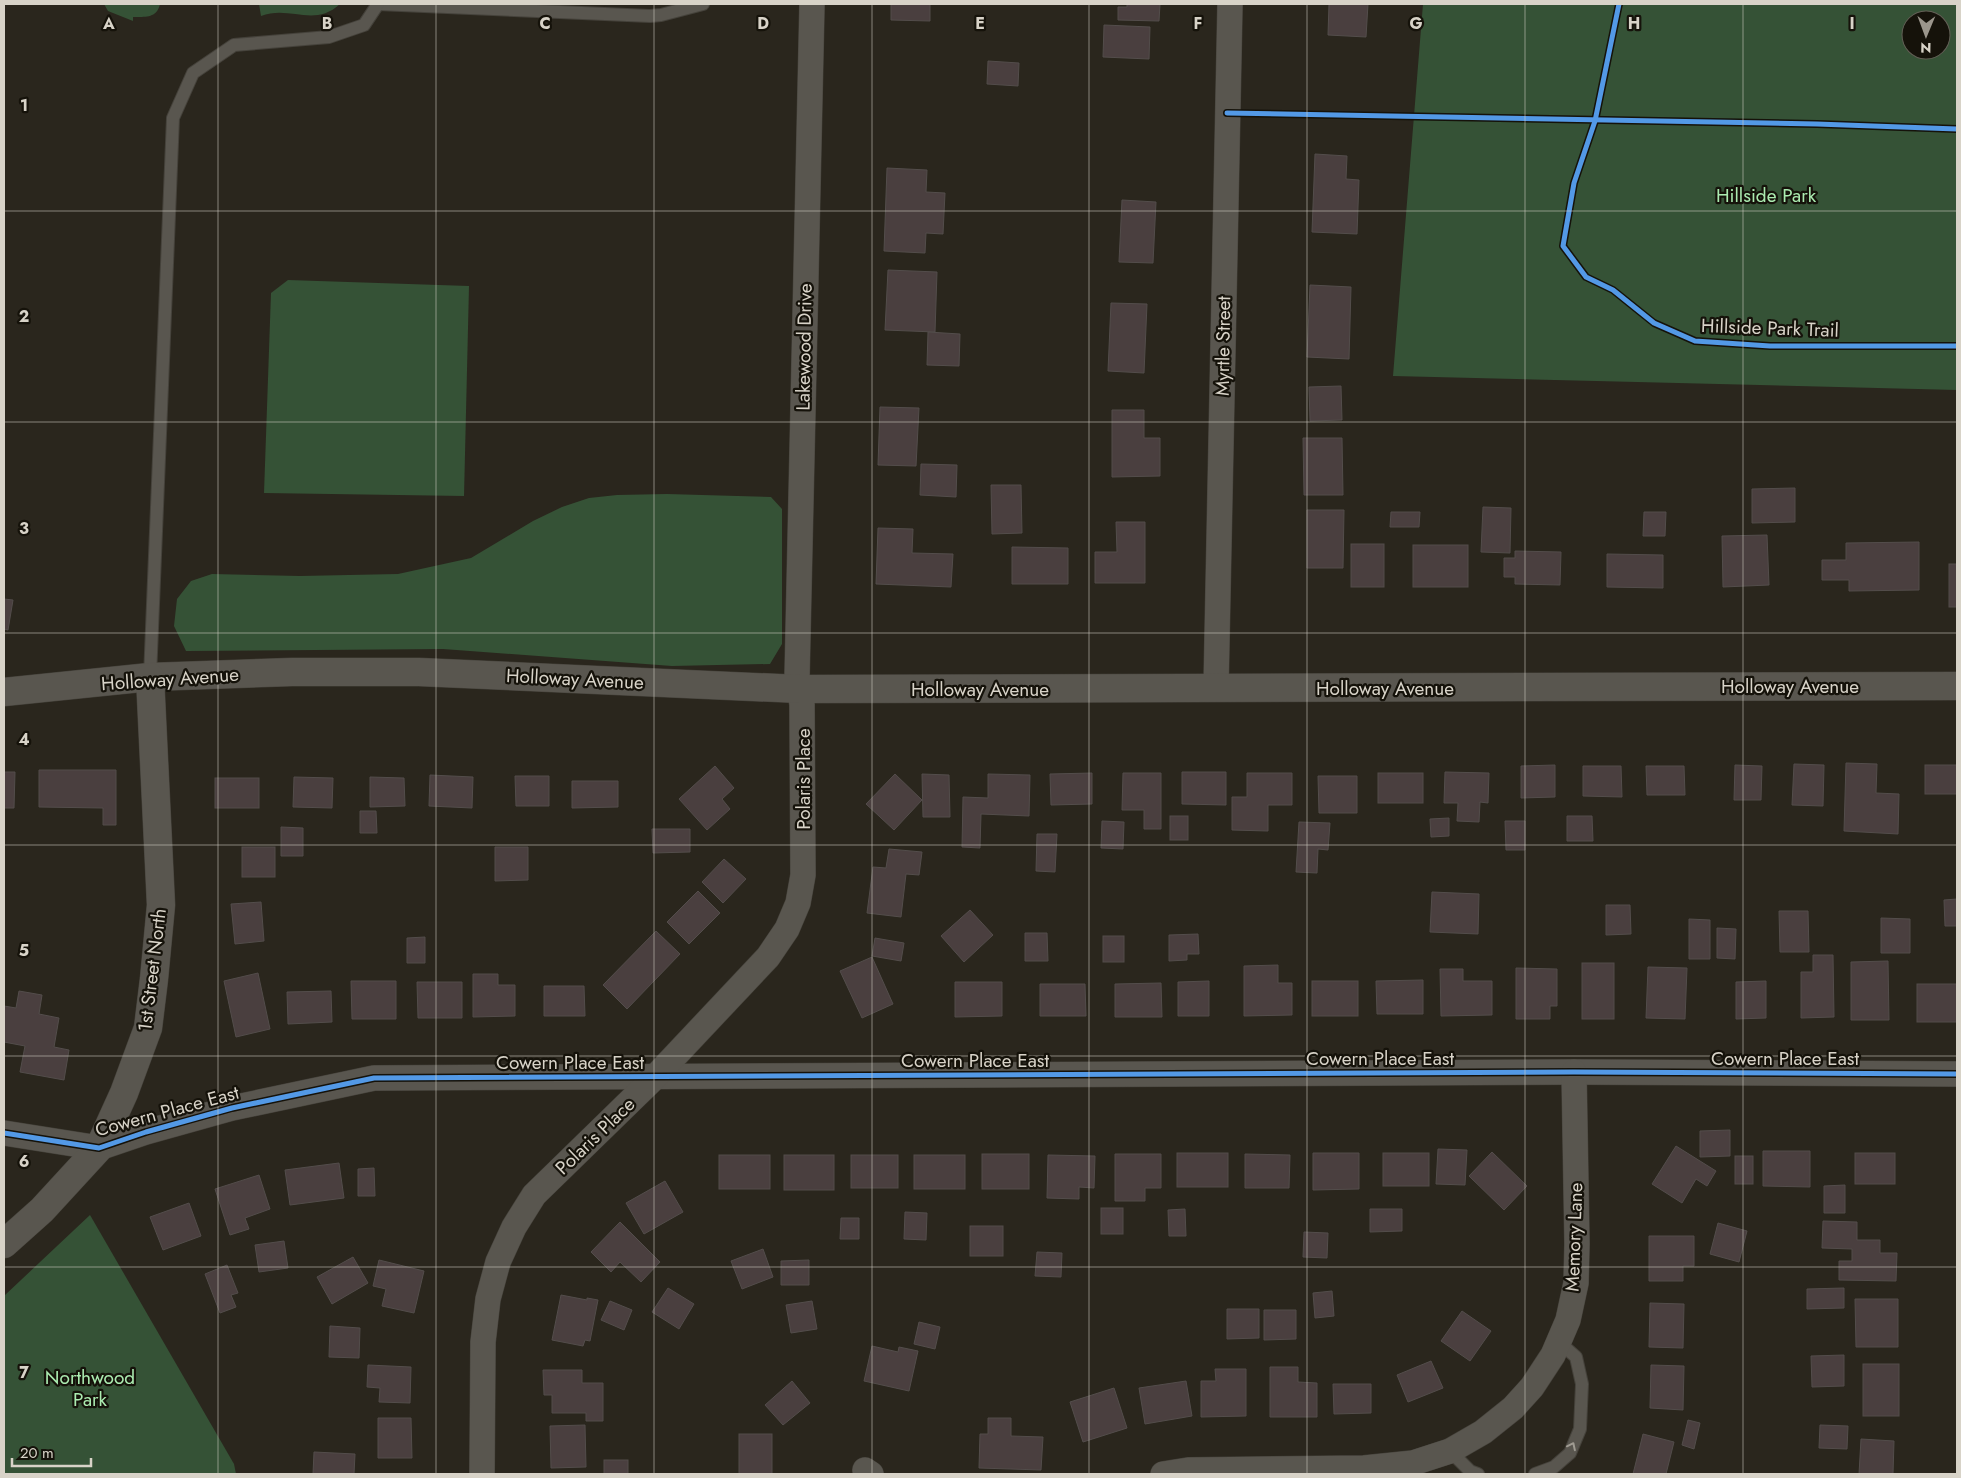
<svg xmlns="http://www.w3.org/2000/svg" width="1961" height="1478" font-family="Jost,sans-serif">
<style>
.green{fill:#355236;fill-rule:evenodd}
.building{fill:#4a3f3f;stroke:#534d4b}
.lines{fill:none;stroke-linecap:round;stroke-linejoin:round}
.service-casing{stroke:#45423b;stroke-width:14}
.minor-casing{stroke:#45423b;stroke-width:26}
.tertiary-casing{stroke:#45423b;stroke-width:29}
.service{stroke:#59564f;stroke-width:12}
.minor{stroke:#59564f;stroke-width:25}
.tertiary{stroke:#59564f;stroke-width:28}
.cycleway-casing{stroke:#15120a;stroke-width:8}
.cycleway{stroke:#5399e6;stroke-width:5}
.oneway{stroke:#9f9b92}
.grid{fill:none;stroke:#d8d3c8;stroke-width:1;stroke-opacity:0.55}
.labels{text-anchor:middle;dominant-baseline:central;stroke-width:4.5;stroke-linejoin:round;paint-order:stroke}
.park-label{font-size:19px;fill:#abebb0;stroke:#15120a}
.street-label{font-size:19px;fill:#d8d3c8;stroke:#15120a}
.grid-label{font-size:16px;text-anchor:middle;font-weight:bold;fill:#d8d3c8;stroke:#15120a;stroke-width:4.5;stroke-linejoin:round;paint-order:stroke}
</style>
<rect width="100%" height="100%" fill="#2a261d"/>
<!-- green -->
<g class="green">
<path d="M104,4H160C157,18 146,17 133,17V21L108,11Z"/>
<path d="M259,4H340C314,28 290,5 261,16Z"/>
<path d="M1423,4H1957V390L1393,376ZM1911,20H1941V50H1911Z"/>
<path d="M288,280L469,286L464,496L264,493L271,293Z"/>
<path d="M667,494L771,497L782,509V644L770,664L672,666L443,649L186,651L174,626L177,599L191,581L212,574L300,576L398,574L471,558L533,521L562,507L589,498L617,495Z"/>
<path d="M90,1215L234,1464L236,1474H4V1296Z"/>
</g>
<!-- building -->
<g class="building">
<path d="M891,4H930V21L891,20Z"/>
<path d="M1127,4H1160L1159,21L1118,20V7H1127Z"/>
<path d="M1329,4H1368L1366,37L1328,35Z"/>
<path d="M1104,25L1150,27L1149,59L1103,57Z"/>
<path d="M988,61L1019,63L1018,86L987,84Z"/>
<path d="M1315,154L1347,156L1346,179L1359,180L1357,234L1312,232Z"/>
<path d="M887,168L927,170L926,192L945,193L943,234L926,233L925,253L884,251Z"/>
<path d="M1122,200L1156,202L1153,263L1119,262Z"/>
<path d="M888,270L937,272L935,332L885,330Z"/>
<path d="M1310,285L1351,287L1349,359L1307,357Z"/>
<path d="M1111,303L1147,304L1144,373L1108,371Z"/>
<path d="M928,332L960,334L959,366L927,365Z"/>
<path d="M1341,386L1342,420L1310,421L1309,387Z"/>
<path d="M880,407L919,408L916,466L878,465Z"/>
<path d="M1112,410H1144V438H1160V476L1112,477Z"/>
<path d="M1303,438H1342L1343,495H1304Z"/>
<path d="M921,464L957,465L956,497L920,495Z"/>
<path d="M991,485H1021L1022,533L992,534Z"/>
<path d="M1795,488V522L1752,523V489Z"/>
<path d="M1483,507L1511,508L1510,553L1481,552Z"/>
<path d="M1307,510H1344L1343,568H1307Z"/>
<path d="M1391,512H1420L1419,527H1390Z"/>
<path d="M1644,512H1666L1665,536H1643Z"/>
<path d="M1116,522H1145V583H1095V552H1117Z"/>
<path d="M878,528L913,529L912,553L953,554L951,587L876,584Z"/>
<path d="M1767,535L1769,585L1723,587L1722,536Z"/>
<path d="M1919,542V590L1849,591V580H1822V560H1846V543Z"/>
<rect x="1351" y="544" width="33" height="43"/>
<rect x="1413" y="545" width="55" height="42"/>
<path d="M1012,547L1068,548V584H1012Z"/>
<path d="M1515,551L1561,552L1560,585L1515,584V577H1504V558H1515Z"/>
<path d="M1607,554L1663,555V588L1607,587Z"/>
<rect x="1949" y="564" width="8" height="43"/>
<path d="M4,599L13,600L8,630L4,629Z"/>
<path d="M1846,763L1877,764L1876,793L1899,794L1898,834L1844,831Z"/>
<path d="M1794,764L1824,765L1823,806L1792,805Z"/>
<path d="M1555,765V797L1521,798V766Z"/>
<path d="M1735,765L1762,766L1761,800H1734Z"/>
<rect x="1925" y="765" width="32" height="29"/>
<path d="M715,766L734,788L722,799L730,809L707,830L679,799Z"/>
<path d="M1583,766H1621L1622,797L1583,796Z"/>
<path d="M1646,766H1684L1685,795H1647Z"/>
<path d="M39,770H116V825H103V808L39,807Z"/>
<path d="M4,772H15L14,808H4Z"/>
<path d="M1182,772H1226V805L1182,804Z"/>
<path d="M1445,772L1489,773L1488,803L1480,802L1479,822L1457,821L1458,803H1444Z"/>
<path d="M1092,773V804L1051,805L1050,774Z"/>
<path d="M1123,773H1161V829H1144V810H1122Z"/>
<path d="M1247,773H1292V805H1268V831L1232,830V797H1247Z"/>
<rect x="1378" y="773" width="45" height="30"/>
<path d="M895,774L922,800L894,830L866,804Z"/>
<path d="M922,774L949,775L950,817H923Z"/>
<path d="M988,774L1030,775L1029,816L981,814L980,848L962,847L963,797L988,798Z"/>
<path d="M430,775L473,777L472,808L429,806Z"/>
<path d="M515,776H549V806H516Z"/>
<path d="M1318,776H1357V813H1319Z"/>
<path d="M294,777L333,778L332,808L293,807Z"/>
<path d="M370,777L404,778L405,806L370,807Z"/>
<rect x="215" y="778" width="44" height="30"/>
<path d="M572,781H618V807L572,808Z"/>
<path d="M360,811H376L377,833H360Z"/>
<rect x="1170" y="816" width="18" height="24"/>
<path d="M1567,816H1592L1593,841H1567Z"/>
<path d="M1449,818V836L1431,837L1430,819Z"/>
<path d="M1102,821L1124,822L1123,849L1101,848Z"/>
<path d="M1505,821H1525V850H1506Z"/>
<path d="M1299,822L1330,823L1328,850L1318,849L1317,873L1296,872Z"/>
<path d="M281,827L303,828V856H281Z"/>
<path d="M652,829H690V852L653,853Z"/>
<path d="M1037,834H1057L1055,872L1036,871Z"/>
<rect x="242" y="847" width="33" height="30"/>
<path d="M495,847H528V880L495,881Z"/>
<path d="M889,849L922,852L919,875L906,874L901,917L867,913L873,867L886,868Z"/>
<path d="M724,859L746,879L723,903L702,882Z"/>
<path d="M698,891L720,913L689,944L667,922Z"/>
<path d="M1432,892L1479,894L1478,934L1430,932Z"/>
<path d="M1957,899V926H1945L1944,900Z"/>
<path d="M261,902L264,941L235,944L231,904Z"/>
<path d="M1606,905H1630L1631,934L1606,935Z"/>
<path d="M970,910L993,935L964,962L941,936Z"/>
<path d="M1779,911H1808L1809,952H1780Z"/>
<path d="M1881,918L1910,919V953H1881Z"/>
<path d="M1689,919L1710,920V959H1689Z"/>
<path d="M1717,928L1736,929L1735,959L1717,958Z"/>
<path d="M656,931L680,954L627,1009L603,985Z"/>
<path d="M1025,933H1047L1048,961H1025Z"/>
<path d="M1198,934L1199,954H1187V960L1169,961V935Z"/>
<rect x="1103" y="936" width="21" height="26"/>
<path d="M425,937V963H407V938Z"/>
<path d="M875,938L904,943L901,961L872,956Z"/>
<path d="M1813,955H1833L1834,1017L1801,1018V972H1813Z"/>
<path d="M872,957L893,1004L862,1018L840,971Z"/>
<path d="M1888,961L1889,1020H1851V962Z"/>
<rect x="1582" y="963" width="32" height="56"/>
<path d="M1278,965V983H1292V1015L1244,1016V966Z"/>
<path d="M1648,967L1687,968L1685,1019L1646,1018Z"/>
<path d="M1516,968L1557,969V1006H1550V1019H1516Z"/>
<path d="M1440,969H1463V981H1492V1015L1441,1016Z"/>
<path d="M258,973L270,1029L236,1037L224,981Z"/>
<path d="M473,974H498V985H515V1016L473,1017Z"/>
<path d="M1423,980V1014H1377L1376,981Z"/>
<path d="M351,981H396V1019H352Z"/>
<path d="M1209,981V1016H1178V982Z"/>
<rect x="1312" y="981" width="46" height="35"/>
<path d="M1766,981V1018L1736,1019V982Z"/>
<path d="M417,982H462V1018H418Z"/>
<path d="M955,982H1002V1016L955,1017Z"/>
<path d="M1161,983L1162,1017H1115V984Z"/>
<path d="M1040,984H1085L1086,1016H1040Z"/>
<rect x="1917" y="984" width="40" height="38"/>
<path d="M544,986H584L585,1016H544Z"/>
<path d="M19,991L42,995L39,1014L59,1018L54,1047L69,1050L64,1080L20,1072L25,1046L4,1042V1006L16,1008Z"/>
<path d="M331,991L332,1022L288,1024L287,992Z"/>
<path d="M1730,1130V1156L1700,1157V1131Z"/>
<path d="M1676,1146L1716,1171L1707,1186L1696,1179L1682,1203L1652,1184Z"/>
<path d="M1438,1149L1467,1150L1465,1185L1436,1184Z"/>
<path d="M1763,1151H1810V1187L1763,1186Z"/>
<path d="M1492,1152L1527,1186L1504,1210L1469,1176Z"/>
<rect x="1177" y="1153" width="51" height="34"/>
<path d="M1313,1153H1359V1189L1313,1190Z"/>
<rect x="1383" y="1153" width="46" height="33"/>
<rect x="1855" y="1153" width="40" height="31"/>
<rect x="982" y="1154" width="47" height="35"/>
<path d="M1115,1154H1161V1188H1145V1201H1115Z"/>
<path d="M1245,1154L1290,1155L1289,1188H1245Z"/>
<rect x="719" y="1155" width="51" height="34"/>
<rect x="784" y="1155" width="50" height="35"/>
<rect x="851" y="1155" width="47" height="33"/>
<rect x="914" y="1155" width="51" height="34"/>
<path d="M1048,1155L1095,1156L1094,1188L1079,1187V1199L1047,1198Z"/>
<rect x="1735" y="1156" width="18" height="28"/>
<path d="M339,1163L344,1198L290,1205L285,1170Z"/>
<path d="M374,1168L375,1196H358V1169Z"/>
<path d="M259,1175L270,1209L245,1218L249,1229L230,1235L215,1189Z"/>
<path d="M665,1181L683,1212L644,1234L626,1203Z"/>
<path d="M1845,1185V1213H1824V1186Z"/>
<path d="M189,1203L201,1236L163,1250L150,1217Z"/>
<rect x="1101" y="1208" width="22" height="26"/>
<path d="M1185,1209L1186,1236H1169L1168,1210Z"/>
<path d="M1370,1209H1402V1231L1370,1232Z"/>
<path d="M905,1212L927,1213L926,1240L904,1239Z"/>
<path d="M841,1218H859V1239H840Z"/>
<path d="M1823,1221L1857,1222V1240H1880V1253H1897L1896,1281L1839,1280V1261H1852V1249L1822,1248Z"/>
<path d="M620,1222L660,1262L641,1282L620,1262L611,1272L591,1252Z"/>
<path d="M1718,1223L1747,1231L1739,1262L1710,1254Z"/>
<rect x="970" y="1226" width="33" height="30"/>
<path d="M1304,1232L1328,1233L1327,1258L1303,1257Z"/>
<path d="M1649,1236H1694V1266H1683V1281H1649Z"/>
<path d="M284,1241L288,1268L259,1272L255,1245Z"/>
<path d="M763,1249L773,1277L742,1289L731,1261Z"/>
<path d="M1037,1252L1062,1253L1061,1277L1035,1276Z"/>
<path d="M353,1257L368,1283L332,1304L317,1277Z"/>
<path d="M379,1260L424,1271L414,1313L382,1306L386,1289L373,1286Z"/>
<path d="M809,1260V1285H781V1261Z"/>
<path d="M227,1265L238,1293L231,1295L236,1307L220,1313L205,1274Z"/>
<path d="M668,1288L694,1304L679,1329L652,1312Z"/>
<path d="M1844,1288V1308L1807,1309V1289Z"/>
<path d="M1332,1291L1334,1316L1315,1318L1313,1293Z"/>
<path d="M561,1295L587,1300V1298L598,1300L590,1341L585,1340L583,1346L552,1340Z"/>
<path d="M1855,1299H1898V1347H1856Z"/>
<path d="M610,1301L632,1310L624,1330L601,1320Z"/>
<path d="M812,1301L817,1329L791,1333L786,1305Z"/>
<path d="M1650,1303L1684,1304L1683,1348L1649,1347Z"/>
<path d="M1227,1309H1259V1338L1227,1339Z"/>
<path d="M1264,1310H1296V1339L1264,1340Z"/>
<path d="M1462,1311L1491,1331L1470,1361L1441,1341Z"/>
<path d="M919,1322L940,1327L935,1349L914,1344Z"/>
<path d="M330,1326L360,1328L359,1358L329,1357Z"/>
<path d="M872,1346L898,1352L899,1347L918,1351L909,1391L864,1381Z"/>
<path d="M1844,1355V1386L1812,1387L1811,1356Z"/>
<path d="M1431,1361L1443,1388L1408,1402L1397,1375Z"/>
<rect x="1863" y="1364" width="36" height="52"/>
<path d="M368,1365L411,1367L410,1403L379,1402L380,1388L367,1387Z"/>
<path d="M1651,1365L1684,1366L1683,1410L1650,1408Z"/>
<path d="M1270,1367H1298V1382L1317,1383V1417H1270Z"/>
<path d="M1215,1369H1246V1416L1201,1417V1381H1216Z"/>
<path d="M543,1370H582V1383H603V1421H586V1413H552V1395H544Z"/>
<path d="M792,1381L810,1403L783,1425L765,1405Z"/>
<path d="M1186,1381L1192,1416L1145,1424L1139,1388Z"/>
<path d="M1333,1384H1371V1413L1334,1414Z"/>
<path d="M1114,1388L1127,1428L1083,1442L1070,1402Z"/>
<path d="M378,1418H411L412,1458H378Z"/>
<path d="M988,1418H1011V1436L1043,1437L1041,1470L979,1468L980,1434H988Z"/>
<path d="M1688,1420L1700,1423L1694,1449L1682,1445Z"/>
<path d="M585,1425L586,1467L551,1468L550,1426Z"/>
<path d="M1820,1425L1848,1426L1847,1449L1819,1448Z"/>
<rect x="739" y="1434" width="33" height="40"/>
<path d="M1643,1434L1674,1442L1666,1474H1633Z"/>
<path d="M1861,1439L1894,1441L1893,1474H1859Z"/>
<path d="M314,1452L355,1454L354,1474H313Z"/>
<rect x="604" y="1460" width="24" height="14"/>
</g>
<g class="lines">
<!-- service casing -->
<g class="service-casing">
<g id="service">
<path d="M378,4L650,16L661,15L703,4"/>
<path d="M150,677L173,118L193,73L234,45L329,37L364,25L378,4"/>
<path d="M1450,1451L1470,1471L1478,1474"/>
<path d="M1535,1474L1554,1467L1570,1453L1580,1429L1582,1384L1576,1357L1559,1342"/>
</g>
</g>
<!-- minor casing -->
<g class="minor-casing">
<g id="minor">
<path d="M1216,688L1230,4"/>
<path d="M4,1133L99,1148L146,1132L232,1108L374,1078L1574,1072L1957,1074"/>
<path d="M865,1470L871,1474"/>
<path d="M482,1474L483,1342L488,1299L498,1262L514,1227L534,1195L655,1077L768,957L787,929L798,903L803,875L802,704L797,678L812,4"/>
<path d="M1163,1474L1188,1470L1364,1468L1413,1463L1450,1451L1483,1432L1513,1408L1532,1387L1553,1355L1568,1320L1576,1283L1577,1244L1574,1072"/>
</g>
</g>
<!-- tertiary casing -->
<g class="tertiary-casing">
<g id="tertiary">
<path d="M4,692L150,677L292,672H419L800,689L1957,686"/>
<path d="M4,1244L42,1210L99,1148L124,1093L148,1028L154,979L161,905L150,677"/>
</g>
</g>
<!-- service -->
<use href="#service" class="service"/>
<!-- minor -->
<use href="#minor" class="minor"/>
<!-- tertiary -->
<use href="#tertiary" class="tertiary"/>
<!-- cycleway casing -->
<g class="cycleway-casing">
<g id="cycleway">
<path d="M1619,4L1595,121L1574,183L1563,246L1586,277L1613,290L1654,323L1695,341L1770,346H1957"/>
<path d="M1227,113L1817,124L1957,129"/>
<path d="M4,1133L99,1148L146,1132L232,1108L374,1078L1574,1072L1957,1074"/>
</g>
</g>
<!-- cycleway -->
<use href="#cycleway" class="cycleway"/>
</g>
<!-- one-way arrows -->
<defs><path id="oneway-chevron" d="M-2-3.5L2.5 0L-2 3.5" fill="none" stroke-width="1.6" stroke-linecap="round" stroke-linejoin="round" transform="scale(1.25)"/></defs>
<use class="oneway" href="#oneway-chevron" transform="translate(1572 1446) rotate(-64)"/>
<!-- grid -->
<path class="grid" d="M218,4V1474M436,4V1474M654,4V1474M872,4V1474M1089,4V1474M1307,4V1474M1525,4V1474M1743,4V1474M4,211H1957M4,422H1957M4,633H1957M4,845H1957M4,1056H1957M4,1267H1957"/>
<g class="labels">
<!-- park labels -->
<g class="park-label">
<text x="1766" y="195">Hillside Park</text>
<text x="90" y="1377">Northwood<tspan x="90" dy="22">Park</tspan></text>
</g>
<!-- street labels -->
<g class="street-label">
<text transform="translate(1770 328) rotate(2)">Hillside Park Trail</text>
<text transform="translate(1223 346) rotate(-89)">Myrtle Street</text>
<text transform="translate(804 347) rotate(-89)">Lakewood Drive</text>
<text transform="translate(170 679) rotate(-4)">Holloway Avenue</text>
<text transform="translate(575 679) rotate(3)">Holloway Avenue</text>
<text x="1790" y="686">Holloway Avenue</text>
<text x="1385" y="688">Holloway Avenue</text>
<text x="980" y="689">Holloway Avenue</text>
<text transform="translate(803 779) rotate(-90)">Polaris Place</text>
<text transform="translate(152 970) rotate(-83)">1st Street North</text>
<text x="1380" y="1058">Cowern Place East</text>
<text x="1785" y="1058">Cowern Place East</text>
<text x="975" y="1060">Cowern Place East</text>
<text x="570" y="1062">Cowern Place East</text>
<text transform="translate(167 1111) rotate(-15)">Cowern Place East</text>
<text transform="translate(595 1136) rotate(-44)">Polaris Place</text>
<text transform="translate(1574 1237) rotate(-88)">Memory Lane</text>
</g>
</g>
<g class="grid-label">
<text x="109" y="29">A</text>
<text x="327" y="29">B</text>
<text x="545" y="29">C</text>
<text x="763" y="29">D</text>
<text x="980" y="29">E</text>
<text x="1198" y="29">F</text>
<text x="1416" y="29">G</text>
<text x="1634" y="29">H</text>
<text x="1852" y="29">I</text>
<text x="24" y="111">1</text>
<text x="24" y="322">2</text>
<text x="24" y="534">3</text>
<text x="24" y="745">4</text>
<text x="24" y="956">5</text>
<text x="24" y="1167">6</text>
<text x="24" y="1378">7</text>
</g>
<!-- border -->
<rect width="1961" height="1478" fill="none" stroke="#d8d3c8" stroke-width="10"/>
<!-- north arrow -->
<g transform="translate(1926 35) rotate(181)"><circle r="24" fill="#15120a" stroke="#635f56"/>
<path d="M0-4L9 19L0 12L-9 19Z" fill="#9b968c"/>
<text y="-8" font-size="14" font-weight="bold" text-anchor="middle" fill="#d8d3c8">N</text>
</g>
<!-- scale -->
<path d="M12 1458v8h79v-8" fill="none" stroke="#d8d3c8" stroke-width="2.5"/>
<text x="20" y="1458" font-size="15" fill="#d8d3c8" stroke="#15120a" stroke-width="4" paint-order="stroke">20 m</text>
</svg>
